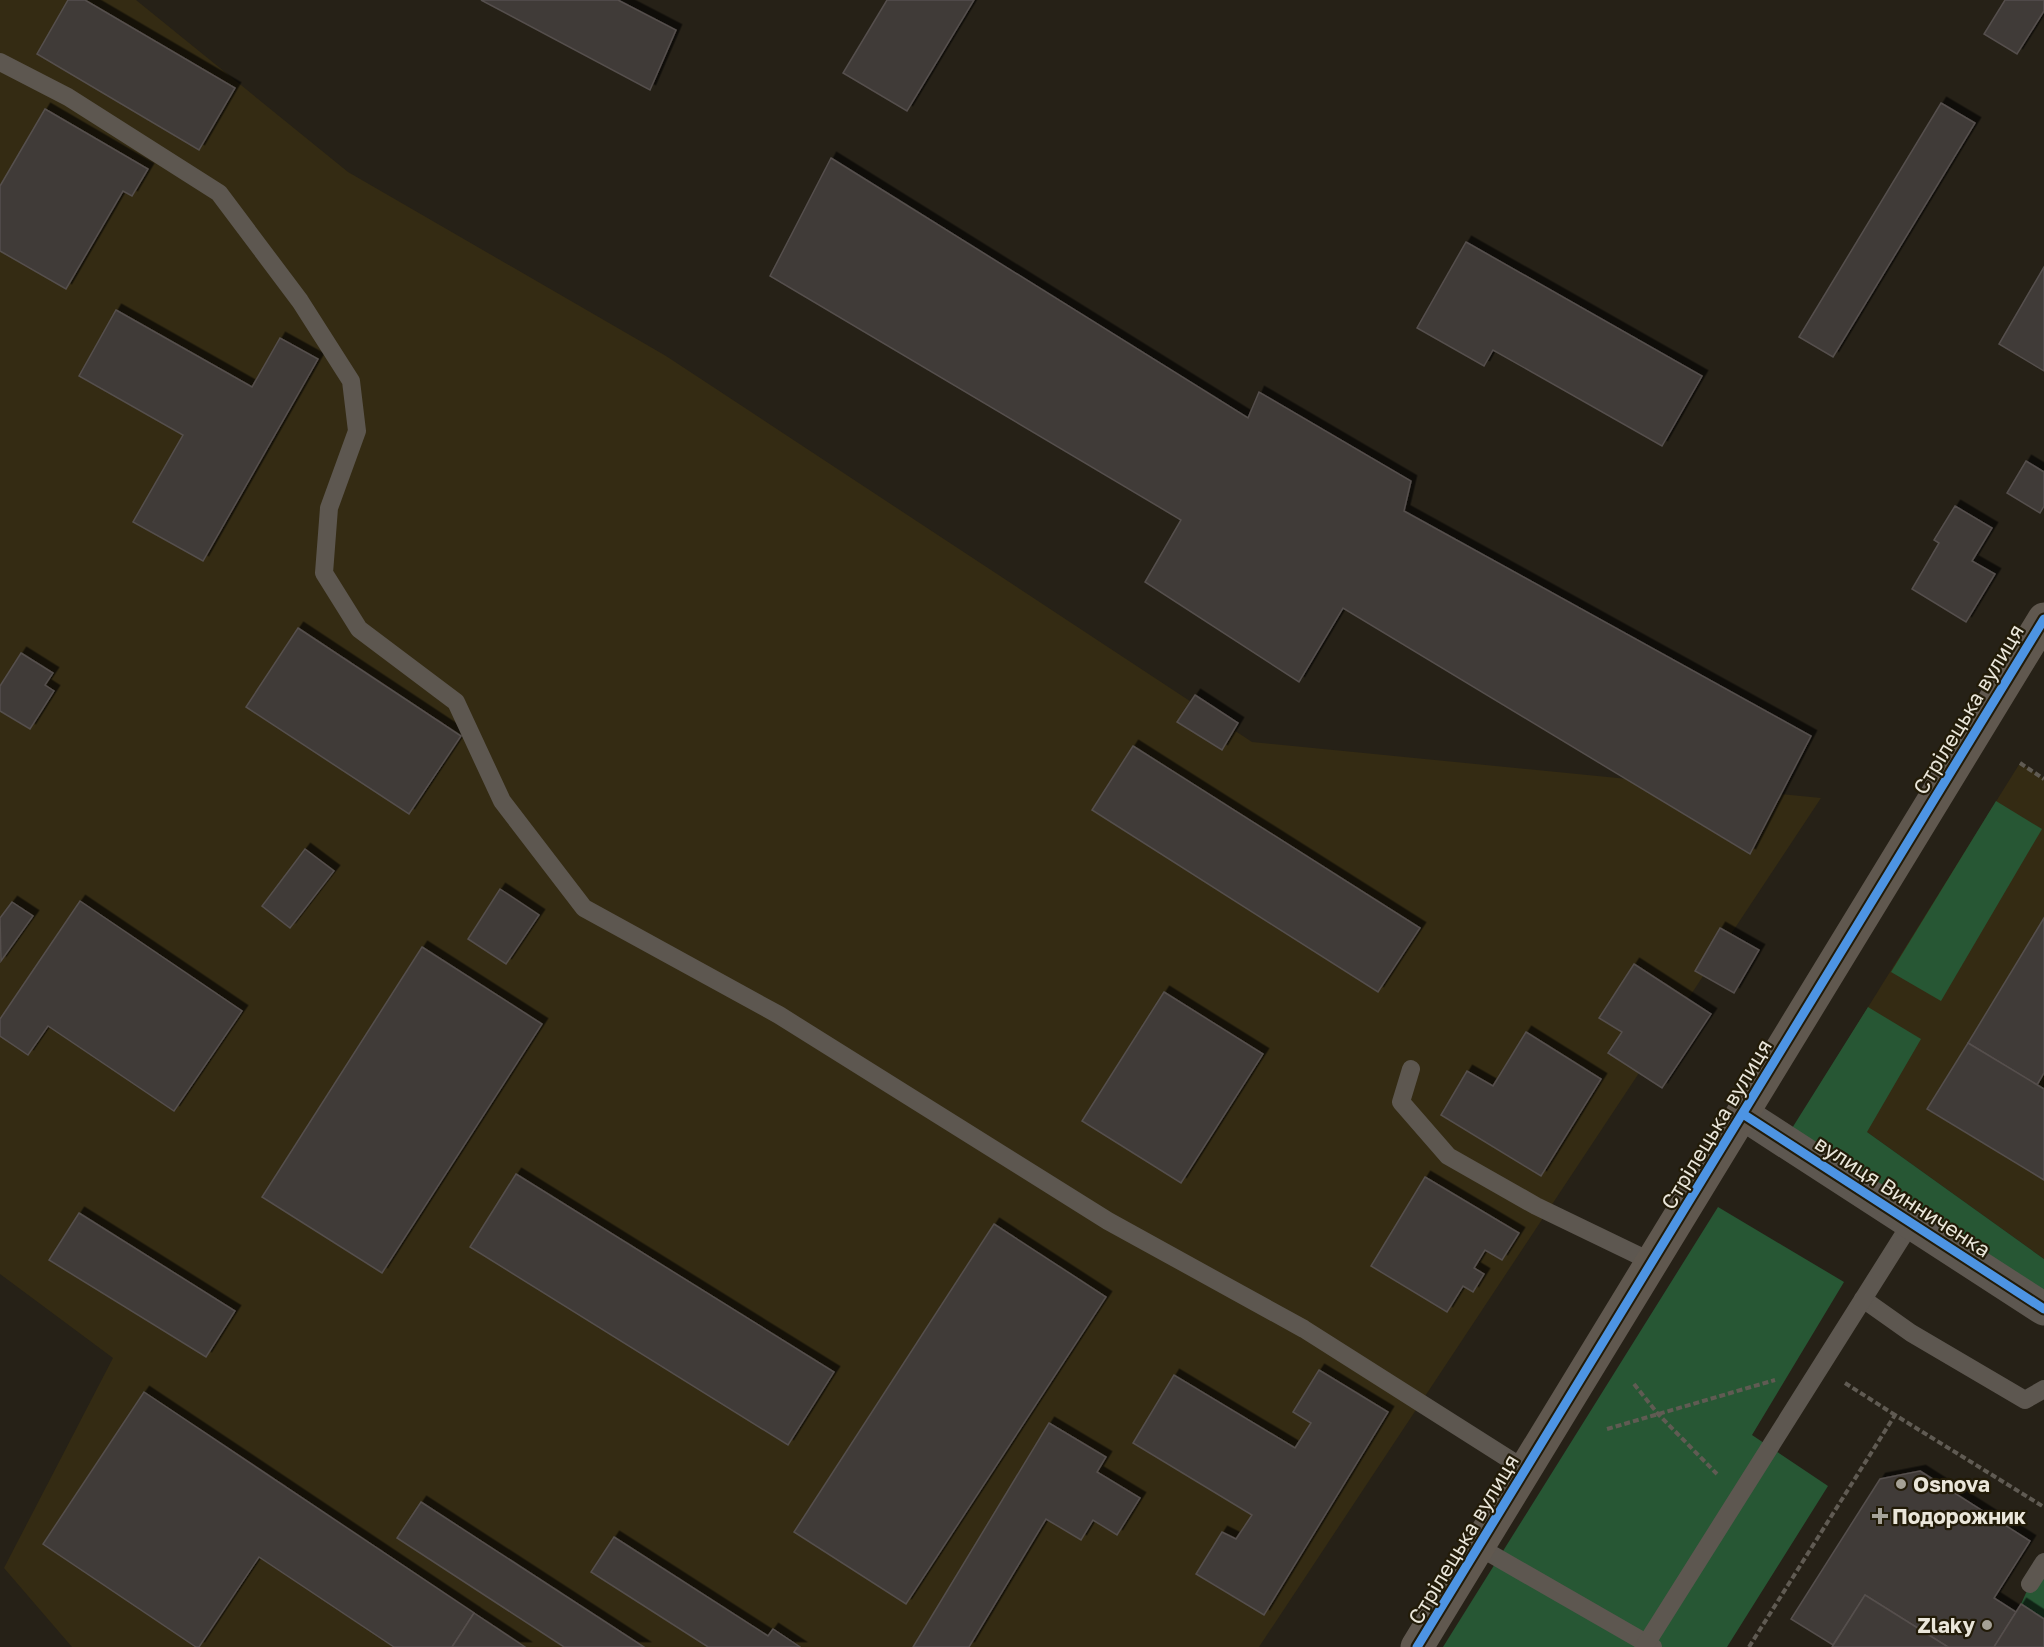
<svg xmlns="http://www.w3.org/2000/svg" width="2044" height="1647" font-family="'Golos Text',sans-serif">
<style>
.built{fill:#342b13}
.forest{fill:#275734}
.building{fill:#413b38;stroke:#554f4d;stroke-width:1.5;filter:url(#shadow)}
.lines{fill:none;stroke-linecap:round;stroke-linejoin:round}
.path{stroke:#605b53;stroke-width:4;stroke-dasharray:6 3;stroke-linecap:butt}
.lane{stroke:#5d5750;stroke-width:18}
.street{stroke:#5d5750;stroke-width:33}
.secondary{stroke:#60584f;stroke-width:33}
.cycleway-casing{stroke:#221b08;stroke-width:13}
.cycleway{stroke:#4d94e3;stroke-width:9}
.poi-dot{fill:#a5a196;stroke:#221b08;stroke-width:2}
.labels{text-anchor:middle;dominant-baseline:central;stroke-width:4.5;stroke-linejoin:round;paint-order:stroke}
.street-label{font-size:21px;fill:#eae6da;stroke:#221b08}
.poi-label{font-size:21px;font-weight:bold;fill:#eae6da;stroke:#221b08;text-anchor:start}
</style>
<defs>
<filter id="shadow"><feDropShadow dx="5.5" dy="-5.5" stdDeviation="0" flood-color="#0009"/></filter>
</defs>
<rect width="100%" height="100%" fill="#262117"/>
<!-- built -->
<g class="built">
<path d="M0,0H136L348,172L666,356L1252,742L1821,798L1259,1647H72L4,1568L113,1358L0,1274Z"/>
<path d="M2020,763L2044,779V1259L1814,1094Z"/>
</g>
<!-- forest -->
<g class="forest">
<path d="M1996,801L2042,829L1941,1001L1891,972Z"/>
<path d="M1868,1007L1921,1039L1867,1132L2044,1259V1309L1784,1141Z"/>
<path d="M1718,1207L1844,1282L1752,1435L1828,1486L1727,1647H1443Z"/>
<path d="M2044,1564V1619L2021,1604L2030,1584Z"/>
</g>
<!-- building -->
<g class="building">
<path d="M68,0H85L235,88L199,150L37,54Z"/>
<path d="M481,0H618L676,30L650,90Z"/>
<path d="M887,0H974L907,111L843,73Z"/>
<path d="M2005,0H2044V11L2017,54L1984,34Z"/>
<path d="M1941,103L1975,123L1833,357L1799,337Z"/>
<path d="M45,109L148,169L132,196L123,191L66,289L0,251V186Z"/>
<path d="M831,158L1248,418L1259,392L1411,481L1404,511L1811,736L1750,854L1343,608L1299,682L1145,582L1181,520L770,276Z"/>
<path d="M1466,242L1702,376L1662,446L1493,350L1484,366L1417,328Z"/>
<path d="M2044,267V371L1999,344Z"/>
<path d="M116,310L252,387L280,338L318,359L203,561L133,522L183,435L79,376Z"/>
<path d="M2026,461L2044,472V506L2040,513L2007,493Z"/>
<path d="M1955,506L1992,528L1972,561L1995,574L1966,622L1912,589L1939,543L1934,540Z"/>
<path d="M298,628L461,736L409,814L246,707Z"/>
<path d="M21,653L53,673L45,685L54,691L30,729L0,711V686Z"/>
<path d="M1195,695L1238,723L1222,750L1177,722Z"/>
<path d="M1133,746L1420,928L1378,992L1092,810Z"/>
<path d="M305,849L334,871L290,928L262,906Z"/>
<path d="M500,889L539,915L506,964L468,939Z"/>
<path d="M80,901L242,1011L174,1111L48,1026L28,1055L0,1036V1019Z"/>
<path d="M12,902L33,916L1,961L0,918Z"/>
<path d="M2044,918V1073L2037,1085L1968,1043Z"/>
<path d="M1720,928L1759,950L1734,993L1695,971Z"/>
<path d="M422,947L542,1024L382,1273L262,1197Z"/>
<path d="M1634,964L1711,1014L1662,1088L1608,1053L1622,1032L1599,1018Z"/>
<path d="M1164,992L1263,1054L1181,1183L1082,1121Z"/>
<path d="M1526,1032L1601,1079L1541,1176L1441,1115L1467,1071L1493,1086Z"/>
<path d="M1968,1043L2044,1089V1180L1927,1109Z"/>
<path d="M516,1174L834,1372L788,1445L470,1247Z"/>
<path d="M1425,1177L1519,1233L1502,1260L1485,1250L1474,1268L1484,1274L1473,1292L1463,1286L1447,1312L1371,1266Z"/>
<path d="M79,1213L235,1311L206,1357L49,1260Z"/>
<path d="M994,1224L1106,1297L906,1604L794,1532Z"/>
<path d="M1319,1370L1388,1412L1264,1615L1196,1574L1222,1532L1236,1539L1252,1515L1133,1443L1174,1375L1295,1448L1311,1423L1293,1412Z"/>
<path d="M144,1392L474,1613L452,1647H394L259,1557L199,1647H196L43,1544Z"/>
<path d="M1049,1423L1106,1457L1097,1472L1140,1498L1117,1535L1093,1520L1081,1540L1046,1519L969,1647H913Z"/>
<path d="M1920,1471L2030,1541L1994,1598L2016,1612L1994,1647H1948L1865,1595L1833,1645L1791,1619L1880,1479Z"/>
<path d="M421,1502L644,1647H564L397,1538Z"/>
<path d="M614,1537L768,1636L773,1629L800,1647H708L591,1572Z"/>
<path d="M1865,1595L1948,1647H1832Z"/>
<path d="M2021,1604L2044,1619V1647H1994Z"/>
<path d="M474,1613L525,1647H452Z"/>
</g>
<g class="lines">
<!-- path -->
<g class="path">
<path d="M2020,763L2044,779"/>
<path d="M1845,1383L1895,1415"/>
<path d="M1634,1384L1658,1414L1717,1474"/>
<path d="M1607,1429L1775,1380"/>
<path d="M1749,1647L1895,1415L2044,1507"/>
</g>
<!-- lane -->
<g class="lane">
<path d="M0,62L68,97L219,193L300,301L351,381L357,431L329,508L324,573L359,629L456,702L502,801L584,908L779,1015L1108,1221L1304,1329L1526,1470"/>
<path d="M1411,1069L1401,1102L1448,1156L1536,1206L1652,1262"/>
<path d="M1863,1299L1911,1333L2025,1400L2044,1389"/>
<path d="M1479,1547L1653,1647"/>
<path d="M2030,1584L2044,1562"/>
<path d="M1644,1647L1911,1223"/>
</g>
<!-- street -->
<path class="street" d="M1743,1114L2044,1309"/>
<!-- secondary -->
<path class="secondary" d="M1417,1647L2044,619"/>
<!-- cycleway casing -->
<g class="cycleway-casing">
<g id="cycleway">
<path d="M1743,1114L2044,1309"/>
<path d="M1417,1647L2044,619"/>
</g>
</g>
<!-- cycleway -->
<use href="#cycleway" class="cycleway"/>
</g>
<!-- markers -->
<g class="poi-dot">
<circle cx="1901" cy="1484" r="6"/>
<path d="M1877 1507h6v6h6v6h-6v6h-6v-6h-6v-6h6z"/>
<circle cx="1987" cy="1625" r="6"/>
</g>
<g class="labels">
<!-- street labels -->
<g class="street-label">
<text transform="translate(1968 709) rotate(-59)">Стрілецька вулиця</text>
<text transform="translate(1716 1124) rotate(-59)">Стрілецька вулиця</text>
<text transform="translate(1903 1196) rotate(33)">вулиця Винниченка</text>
<text transform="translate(1463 1539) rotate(-59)">Стрілецька вулиця</text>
</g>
<!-- poi labels -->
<g class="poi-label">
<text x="1913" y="1484">Osnova</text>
<text x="1892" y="1516">Подорожник</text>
<text x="1975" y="1625" text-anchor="end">Zlaky</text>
</g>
</g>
</svg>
